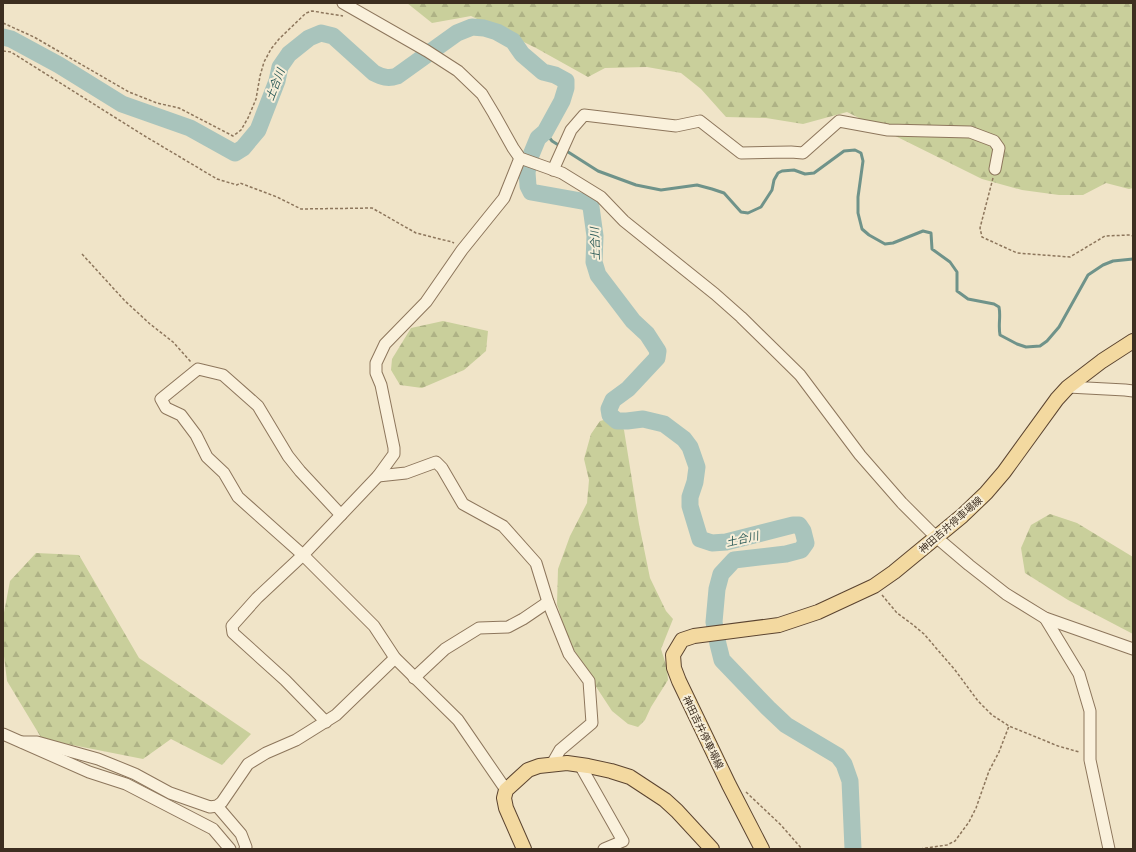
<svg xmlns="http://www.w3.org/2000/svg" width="1136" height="852" font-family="Literata,'Noto Sans JP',serif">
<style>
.forest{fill:url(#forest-firs)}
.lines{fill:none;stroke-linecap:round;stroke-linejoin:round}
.stream{stroke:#6f938a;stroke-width:3}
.river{stroke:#a9c4bc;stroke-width:17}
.minor-casing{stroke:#8d765c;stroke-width:13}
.major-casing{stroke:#5b4430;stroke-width:16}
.path{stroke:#8d765c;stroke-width:1.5;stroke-dasharray:3 2;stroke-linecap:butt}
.minor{stroke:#faf1dc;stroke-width:11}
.major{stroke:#f3d9a0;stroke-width:14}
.labels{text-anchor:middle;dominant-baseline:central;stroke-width:4;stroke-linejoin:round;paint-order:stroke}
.street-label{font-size:10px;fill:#3d2e20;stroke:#f7eed8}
.water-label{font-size:11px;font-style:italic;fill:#2f5d5a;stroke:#f7eed8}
</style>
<defs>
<pattern id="forest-firs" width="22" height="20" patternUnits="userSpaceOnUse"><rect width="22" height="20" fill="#c9cf9b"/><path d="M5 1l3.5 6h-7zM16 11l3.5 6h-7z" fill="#aeb285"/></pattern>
</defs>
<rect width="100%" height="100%" fill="#f0e4c8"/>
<!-- forest -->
<g class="forest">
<path d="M407,3H1133V188L1129,189L1106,183L1083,195H1059L1022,190L982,179L847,112L803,124L766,118L726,117L701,89L681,73L647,67L605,68L588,77L536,48L471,16L432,23Z"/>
<path d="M443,321L488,331L486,351L464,370L422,388L400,385L391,370L392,359L411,328Z"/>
<path d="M615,417L624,430L639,524L650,578L666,611L673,619L661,649L667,668L668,680L651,707L645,720L638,727L628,724L612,711L587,673L567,637L557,604L558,569L570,536L587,503L589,480L584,459L591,434L600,421Z"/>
<path d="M1050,514L1077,523L1133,557V634L1068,600L1025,573L1021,548L1031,525Z"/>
<path d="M36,553L79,555L139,658L251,734L222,765L171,739L143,759L42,739L7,681L3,648V618L10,581Z"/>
</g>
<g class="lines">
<!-- stream -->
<g class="stream">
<path d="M545,132L552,141L560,146"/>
<path d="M565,150L598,171L636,185L661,190L697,185L712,189L724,193L741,212L748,213L761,207L772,190L774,180L778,173L782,171L794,170L805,174L814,173L844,151L855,150L861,153L863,161L858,197V213L862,229L869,235L885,244L893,243L923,231L931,233L932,249L950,262L957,272V291L968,299L994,304L999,307C1001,317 998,324 1000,335L1017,344L1026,347L1040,346L1047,341L1059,327L1088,275L1103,265L1113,261L1133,259"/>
</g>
<!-- river -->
<path class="river" d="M3,37L11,39L59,65L122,104L190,128L235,153L243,148L258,130L277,81L280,67L289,54L309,38L321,33L333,36L374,73C382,77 388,79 397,76L457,33L472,27L484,28L497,32L513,41L522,54L543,72L555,75L566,81V88L562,101L545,132L538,138L531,155L527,172L528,186L531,192L587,202L591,207L595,236L594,262L598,275L633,321L647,334L658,351L657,358L628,389L613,400L609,409L610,415L617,421H627L643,419L664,424L684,439L690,447L697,467L695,482L690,497V506L700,539L712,543L726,542L793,525H799L803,531L806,543L801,550L786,554L734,560L721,574L717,589L714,622L718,644L722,660L768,708L786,725L838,756L844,764L850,781L853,849"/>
<!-- minor casing -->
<g class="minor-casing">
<g id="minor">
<path d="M343,3L427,51L458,71L482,94L494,114L513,148L520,158L562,173L601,197L624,221L715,294L741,317L800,375L860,455L902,503L936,537L969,565L1006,594L1045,618L1133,649"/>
<path d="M553,170L571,130L584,115L676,126L700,121L741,153L791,152L803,153L839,121L888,130L970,132L994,141L999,148L995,169"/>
<path d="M1068,387L1125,390L1133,391"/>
<path d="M378,476L406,473L436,462L442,468L463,504L503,526L536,563L548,602L569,654L589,681L592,723L560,750L552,764"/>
<path d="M341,515L300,471L288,456L258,406L223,375L198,369L161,399L166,408L181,415L196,435L207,457L224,473L238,497L303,555L374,626L395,658L458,720L506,790"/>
<path d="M1045,618L1079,674L1090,711V760L1109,849"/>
<path d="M414,678L445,649L479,628L508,627L523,619L548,602"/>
<path d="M326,722L285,680L233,633L232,626L257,598L303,555L378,476L394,454V448L381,385L376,373V363L385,344L426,302L462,250L504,198L520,158"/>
<path d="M3,734L89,772L126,784L213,829L230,849"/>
<path d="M22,742H37L98,759L135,774L170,793L210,807L217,806L222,802L248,764L266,753L296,740L336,715L395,658"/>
<path d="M580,765L623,841L604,849"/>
<path d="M217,806L241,834L246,847L245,849"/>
</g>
</g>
<!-- major casing -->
<g class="major-casing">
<g id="major">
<path d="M524,849L506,808L504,798L506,790L528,770L539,766L567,763L588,766L611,771L630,777L665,800L677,811L712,849"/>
<path d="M762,849L729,785L679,681L674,668L673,655L682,640L694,636L779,625L818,612L874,586L894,572L962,516L986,493L1004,472L1057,399L1068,387L1102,361L1133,341"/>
</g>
</g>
<!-- path -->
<g class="path">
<path d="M3,23L34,37L129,92L157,103L179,108L233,136L241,130L248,118L256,99L260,76L264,62L271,49L279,39L306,13L312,11L343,16"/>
<path d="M3,51L11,52L143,135L217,179L237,185L240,183L277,197L301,209L372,208L416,233L452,242L454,243"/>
<path d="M993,178L980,228L982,237L1017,253L1070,257L1105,236L1129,235L1133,236"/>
<path d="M82,254L125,301L150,324L173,342L191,362"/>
<path d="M882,595L897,613L912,624L924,634L955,670L978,701L992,715L1009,726L1058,746L1079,752"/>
<path d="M746,792L781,825L802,849"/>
<path d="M920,849L947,845L955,841L969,822L976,808L989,771L999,752L1009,726"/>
</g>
<!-- minor -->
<use href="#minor" class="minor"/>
<!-- major -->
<use href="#major" class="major"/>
</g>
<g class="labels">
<!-- street labels -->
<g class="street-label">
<text transform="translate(950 524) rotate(-41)">神田吉井停車場線</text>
<text transform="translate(704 732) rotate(64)">神田吉井停車場線</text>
</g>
<!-- water labels -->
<g class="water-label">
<text transform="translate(274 84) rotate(-69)">土合川</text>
<text transform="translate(594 244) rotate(-92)">土合川</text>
<text transform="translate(742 538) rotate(-13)">土合川</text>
</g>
</g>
<!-- border -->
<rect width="1136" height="852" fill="none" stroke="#3d2e20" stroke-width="8"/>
</svg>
